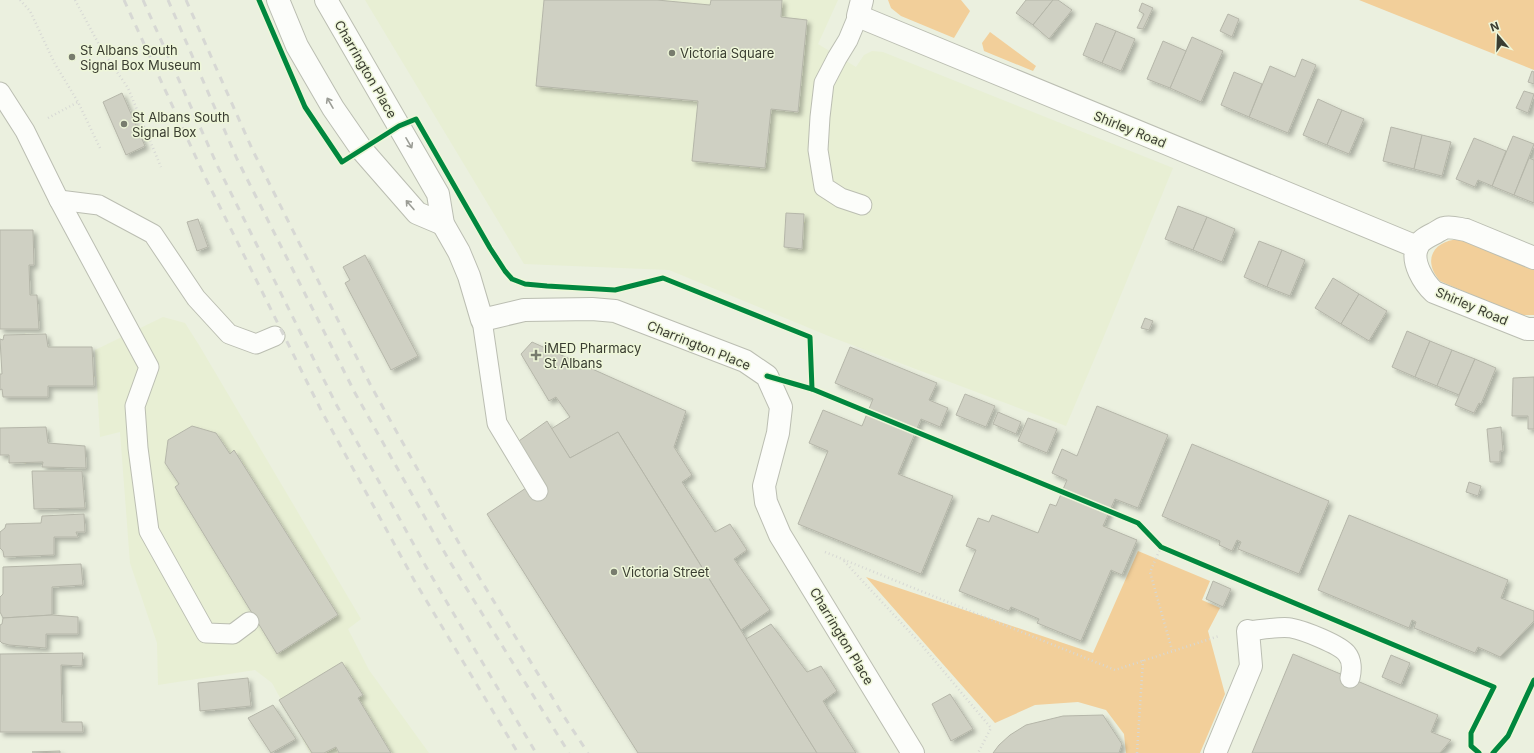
<svg xmlns="http://www.w3.org/2000/svg" width="1534" height="753" font-family="Inter,sans-serif">
<style>
.built{fill:#e8efd4}
.green{fill:#f2cf9a}
.building{fill:#cfd0c3;stroke:#b5b6a9;filter:url(#shadow)}
.lines{fill:none;stroke-linecap:round;stroke-linejoin:round}
.service-casing{stroke:#bbbeb2;stroke-width:21}
.minor-casing{stroke:#bbbeb2;stroke-width:24}
.path{stroke:#d7d8d4;stroke-width:2.5;stroke-dasharray:1 3;stroke-linecap:butt}
.service{stroke:#fcfdfa;stroke-width:19}
.minor{stroke:#fcfdfa;stroke-width:22}
.rail{stroke:#d7d8d4;stroke-width:3;stroke-dasharray:7 7;stroke-linecap:butt}
.cycleway-casing{stroke:#eef6d9;stroke-width:8}
.cycleway{stroke:#00873e;stroke-width:5}
.oneway{stroke:#9b9d96}
.poi-dot{fill:#787c6e;stroke:#eef6d9;stroke-width:1.5}
.labels{text-anchor:middle;dominant-baseline:central;stroke-width:3;stroke-linejoin:round;paint-order:stroke}
.poi-label{font-size:13px;fill:#3a3d31;stroke:#eef6d9;text-anchor:start}
.street-label{font-size:13px;fill:#3a3d31;stroke:#eef6d9}
</style>
<defs>
<filter id="shadow"><feDropShadow dx="3.5" dy="3.5" stdDeviation="2" flood-color="#0004"/></filter>
</defs>
<rect width="100%" height="100%" fill="#ebf0df"/>
<!-- built -->
<g class="built">
<path d="M365,0H838L818,44L856,67L864,55L872,51L883,52L1173,168L1102,341L1066,426L831,337L669,270L524,264Z"/>
<path d="M163,317L185,323L199,345L361,619L348,629L369,670L429,753H310L272,683L255,670L158,685L157,643L130,563L120,432L100,437L95,350Z"/>
</g>
<!-- green -->
<g class="green">
<path d="M888,0H961L970,11L954,38L901,16L891,8Z"/>
<path d="M1359,0H1534V70Z"/>
<path d="M990,32L1036,66L1033,71L984,51L982,43Z"/>
<path d="M1459,239L1534,269V315H1518L1440,281C1422,260 1433,241 1459,239Z"/>
<path d="M1138,551L1210,581L1202,600L1220,608L1208,631L1225,694L1200,753H1126L1124,734L1106,710L1078,702L1035,705L995,723L866,577L1093,653Z"/>
</g>
<!-- building -->
<g class="building">
<path d="M544,0H657L710,5L711,0H782L781,17L807,20L798,112L771,109L765,168L692,161L698,101L536,86Z"/>
<path d="M1026,0H1053L1033,25L1016,13Z"/>
<path d="M1053,0H1058L1072,10L1049,39L1033,25Z"/>
<path d="M1142,3L1153,8L1143,29L1137,28L1144,14L1139,11Z"/>
<path d="M1228,14L1239,19L1232,37L1220,31Z"/>
<path d="M1096,23L1116,31L1102,63L1083,55Z"/>
<path d="M1116,31L1135,39L1121,71L1102,63Z"/>
<path d="M1192,37L1223,51L1201,102L1170,88Z"/>
<path d="M1163,41L1186,51L1170,88L1147,79Z"/>
<path d="M1302,59L1316,65L1288,133L1249,117L1270,66L1295,77Z"/>
<path d="M1532,71L1534,72V84L1528,82Z"/>
<path d="M1234,72L1262,84L1249,117L1221,105Z"/>
<path d="M1524,91L1534,94L1528,113L1516,108Z"/>
<path d="M122,93L145,146L126,155L103,102Z"/>
<path d="M1318,99L1342,110L1327,145L1303,135Z"/>
<path d="M1342,110L1364,119L1349,154L1327,145Z"/>
<path d="M1391,127L1422,135L1414,169L1383,161Z"/>
<path d="M1422,135L1451,142L1442,176L1414,169Z"/>
<path d="M1513,136L1534,144L1514,195L1492,186Z"/>
<path d="M1474,138L1506,151L1492,186L1478,180L1475,187L1456,179Z"/>
<path d="M1529,158L1534,160V203L1514,195Z"/>
<path d="M1178,206L1207,217L1193,250L1165,239Z"/>
<path d="M786,213L804,214L802,249L784,247Z"/>
<path d="M1207,217L1235,229L1222,262L1193,250Z"/>
<path d="M198,219L208,247L197,251L187,222Z"/>
<path d="M0,230H33L34,265H29L30,295H37L39,329H0Z"/>
<path d="M1259,241L1282,250L1267,287L1244,277Z"/>
<path d="M1282,250L1305,260L1290,296L1267,287Z"/>
<path d="M365,255L418,356L391,370L345,283L350,280L343,267Z"/>
<path d="M1333,278L1359,294L1341,324L1315,308Z"/>
<path d="M1359,294L1387,311L1369,341L1341,324Z"/>
<path d="M1145,318L1153,321L1149,330L1141,328Z"/>
<path d="M1407,331L1430,341L1415,377L1392,367Z"/>
<path d="M46,334L48,347H92L94,386H48V397H3L2,389L0,390V374H2L0,339L3,340L4,335Z"/>
<path d="M1430,341L1452,350L1437,386L1415,377Z"/>
<path d="M532,342L686,411L674,447L692,475L682,482L715,532L730,524L747,550L734,559L770,610L741,630L618,432L570,458L551,429L570,417L556,397L549,401L521,354Z"/>
<path d="M850,347L937,383L929,400L948,408L940,427L921,419L898,474L953,496L921,574L798,524L828,451L809,443L823,410L862,426L873,399L835,383Z"/>
<path d="M1452,350L1475,359L1459,395L1437,386Z"/>
<path d="M1475,359L1496,368L1481,404L1479,403L1474,413L1455,405Z"/>
<path d="M1534,377V429H1528V416H1512L1513,378Z"/>
<path d="M965,394L995,406L986,427L956,415Z"/>
<path d="M1097,406L1168,435L1138,508L1115,499L1103,526L1137,540L1122,575L1111,570L1081,641L1037,623L1039,619L1011,607L1009,611L959,591L976,550L966,546L978,518L989,522L992,515L1038,533L1050,504L1056,506L1067,480L1052,473L1062,449L1077,456Z"/>
<path d="M998,412L1021,422L1016,434L993,424Z"/>
<path d="M1028,418L1057,429L1047,453L1018,441Z"/>
<path d="M547,421L570,458L618,432L817,753H638L487,514L538,480L516,443Z"/>
<path d="M192,426L216,433L230,454L234,450L338,615L277,654L175,487L179,484L165,463L168,440Z"/>
<path d="M46,427L48,443L85,446L86,468L42,467L43,462L9,463V455H0V428Z"/>
<path d="M1501,427L1503,451H1500V462H1490L1487,429Z"/>
<path d="M1192,444L1329,501L1299,574L1238,549L1241,542L1237,540L1232,551L1219,545L1220,541L1162,516Z"/>
<path d="M32,471H82L85,508L34,509Z"/>
<path d="M1469,482L1481,486L1478,496L1466,492Z"/>
<path d="M84,514L85,532H76L78,537H54V555L4,557L3,551L0,548V532L5,528L6,524L41,523L42,516Z"/>
<path d="M1349,515L1508,580L1501,598L1534,611V621L1500,657L1478,647L1475,653L1414,628L1416,622L1412,620L1409,628L1318,590Z"/>
<path d="M81,564L83,585L52,587V615L3,618L0,612V597L3,594V567Z"/>
<path d="M1213,581L1231,589L1223,607L1206,599Z"/>
<path d="M52,615L78,617V634H46V648L9,645L2,643L0,641V625L2,624L3,618Z"/>
<path d="M771,624L807,672L821,666L837,691L823,701L856,753H817L746,639Z"/>
<path d="M83,653L82,666L61,665L62,722H82L83,732H0V654Z"/>
<path d="M1293,654L1438,715L1431,732L1451,740L1440,753H1252Z"/>
<path d="M1391,655L1410,663L1401,685L1382,677Z"/>
<path d="M342,662L363,695L358,698L391,753H339L336,747L324,753H312L279,700Z"/>
<path d="M248,678L251,706L200,711L198,683Z"/>
<path d="M950,694L973,729L951,741L932,704Z"/>
<path d="M273,705L296,739L271,753L248,718Z"/>
<path d="M1103,715L1122,744L1119,753H993L999,745L1010,735L1026,725L1063,716Z"/>
<path d="M60,751V753L32,752Z"/>
</g>
<g class="lines">
<!-- service casing -->
<g class="service-casing">
<g id="service">
<path d="M858,16L848,40L837,58L824,83L820,117L818,150L824,187L841,198L862,205"/>
<path d="M0,92L25,131L59,200L149,367L135,406L138,448L149,531L206,633L233,634L249,622"/>
<path d="M59,200L99,205L153,234L196,298L229,334L256,344L275,336"/>
<path d="M482,320L497,423L538,491"/>
<path d="M1248,631C1259,630 1281,626 1291,628C1303,630 1341,645 1347,654C1352,660 1352,670 1350,678"/>
</g>
</g>
<!-- minor casing -->
<g class="minor-casing">
<g id="minor">
<path d="M278,0L297,46L333,108L362,150L417,213L443,224"/>
<path d="M326,0L438,194L443,224L459,252L469,276L482,320L524,310L592,309L615,311L745,361L767,376L781,407L778,433L764,486L766,502L780,535L913,753"/>
<path d="M862,0L858,16L1417,247"/>
<path d="M1534,258L1466,230C1459,229 1451,226 1444,228C1441,229 1437,232 1433,234C1427,237 1419,241 1417,248C1411,262 1424,283 1434,292L1527,329H1534"/>
<path d="M1215,753L1251,666L1248,631"/>
</g>
</g>
<!-- path -->
<g class="path">
<path d="M20,0L30,11L55,64L78,102"/>
<path d="M75,0L102,50L128,88L161,167"/>
<path d="M48,118L78,102L100,148"/>
<path d="M1161,547L1150,572L1172,650"/>
<path d="M825,552L1115,670L1219,636"/>
<path d="M844,561L919,642L991,728L978,753"/>
<path d="M1137,753L1143,660"/>
</g>
<!-- service -->
<use href="#service" class="service"/>
<!-- minor -->
<use href="#minor" class="minor"/>
<!-- rail -->
<g class="rail">
<path d="M124,0L204,175L322,412L414,580L518,753"/>
<path d="M143,0L218,167L336,404L429,572L536,753"/>
<path d="M168,0L237,159L355,393L450,562L569,753"/>
<path d="M186,0L253,151L371,386L465,554L563,715L588,753"/>
</g>
<!-- cycleway casing -->
<g class="cycleway-casing">
<g id="cycleway">
<path d="M259,0L305,107L342,162L399,126L416,119L490,248L505,271L512,279L525,284L547,286L615,290L663,278L810,337L812,389"/>
<path d="M767,376L812,389L1138,523L1161,547L1494,687L1471,733V746L1479,753"/>
<path d="M1493,753L1508,736L1534,680"/>
</g>
</g>
<!-- cycleway -->
<use href="#cycleway" class="cycleway"/>
</g>
<!-- one-way arrows -->
<defs><path id="oneway-shaft" d="M-6 0H5M1.5-3L5.5 0L1.5 3" fill="none" stroke-width="1.6" stroke-linecap="round" stroke-linejoin="round"/></defs>
<g class="oneway">
<use href="#oneway-shaft" transform="translate(330 103) rotate(-120)"/>
<use href="#oneway-shaft" transform="translate(409 143) rotate(60)"/>
<use href="#oneway-shaft" transform="translate(410 205) rotate(-131)"/>
</g>
<!-- markers -->
<g class="poi-dot">
<circle cx="672" cy="53" r="4"/>
<circle cx="72" cy="57" r="4"/>
<circle cx="124" cy="124" r="4"/>
<path d="M534 349h4v4h4v4h-4v4h-4v-4h-4v-4h4z"/>
<circle cx="614" cy="572" r="4"/>
</g>
<g class="labels">
<!-- poi labels -->
<g class="poi-label">
<text x="80" y="50">St Albans South<tspan x="80" dy="15">Signal Box Museum</tspan></text>
<text x="680" y="53">Victoria Square</text>
<text x="132" y="117">St Albans South<tspan x="132" dy="15">Signal Box</tspan></text>
<text x="544" y="348">iMED Pharmacy<tspan x="544" dy="15">St Albans</tspan></text>
<text x="622" y="572">Victoria Street</text>
</g>
<!-- street labels -->
<g class="street-label">
<text transform="translate(366 69) rotate(60)">Charrington Place</text>
<text transform="translate(1130 129) rotate(22)">Shirley Road</text>
<text transform="translate(1472 306) rotate(23)">Shirley Road</text>
<text transform="translate(699 345) rotate(22)">Charrington Place</text>
<text transform="translate(842 636) rotate(59)">Charrington Place</text>
</g>
</g>
<!-- north arrow -->
<g transform="translate(1498 36) rotate(341)" stroke="#eef6d9" stroke-width="3" paint-order="stroke">
<path d="M0-3L7 15L0 10L-7 15Z" fill="#3a3d31"/>
<text y="-6" font-size="11" font-weight="bold" text-anchor="middle" fill="#3a3d31">N</text>
</g>
</svg>
